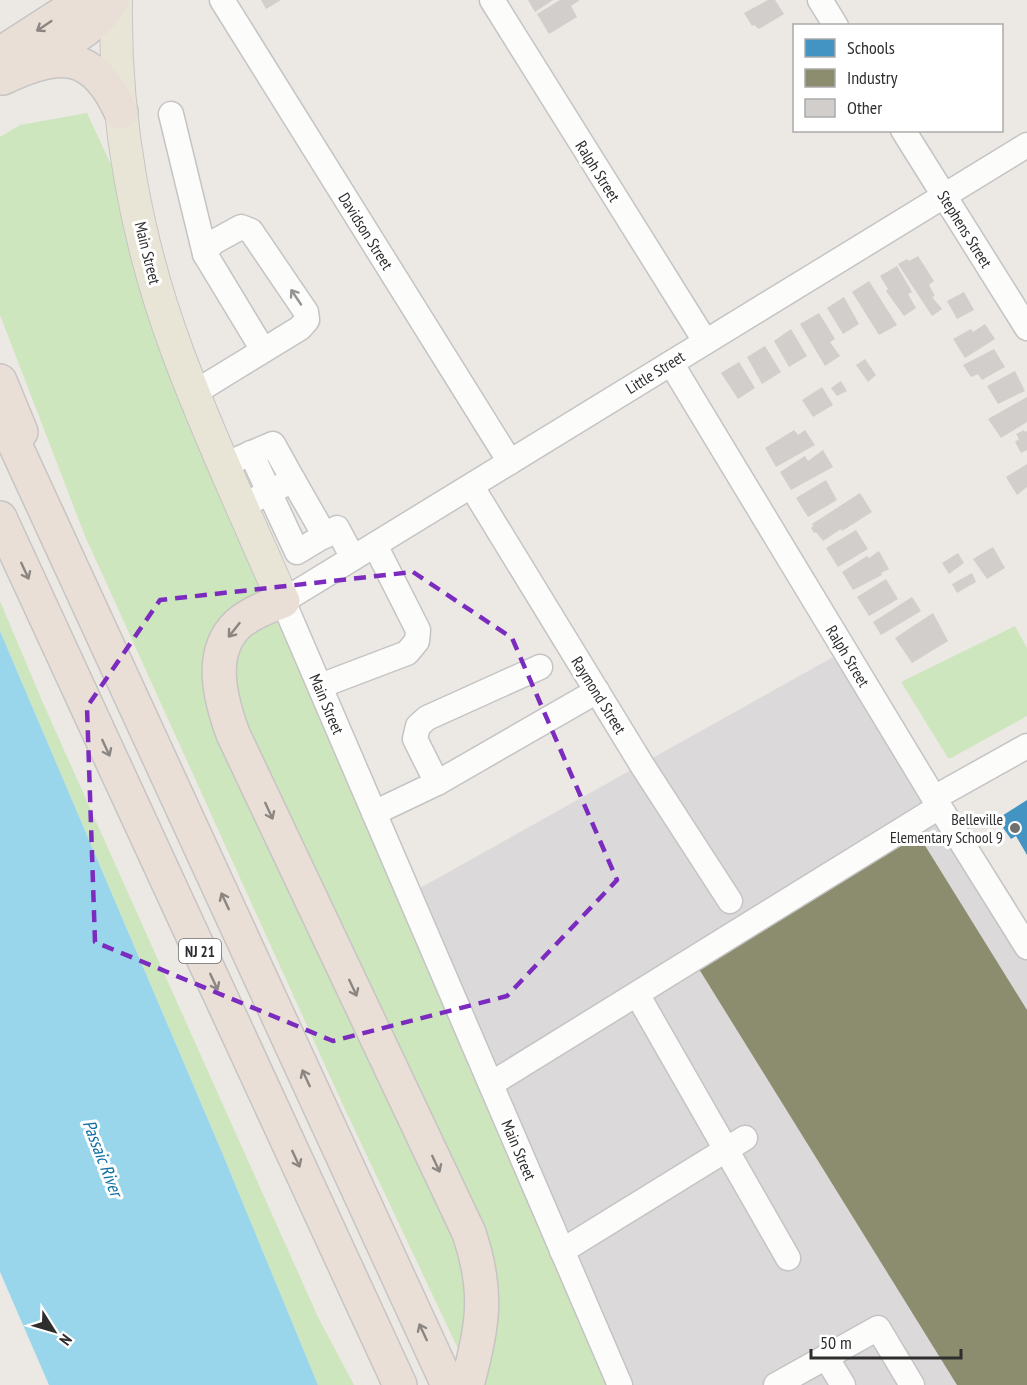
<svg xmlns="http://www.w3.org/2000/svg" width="1027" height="1385" font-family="'PT Sans Narrow',sans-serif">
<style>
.industrial{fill:#dcd9db}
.green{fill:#cee6be}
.water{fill:#99d6ec}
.schools{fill:#4393c3}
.industry{fill:#8c8c6e}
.building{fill:#d1cecb}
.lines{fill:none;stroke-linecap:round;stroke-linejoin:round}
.minor-casing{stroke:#c5c4c5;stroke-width:27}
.major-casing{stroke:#c6c5c4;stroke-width:34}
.highway-casing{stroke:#c6c5c4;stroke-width:36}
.minor{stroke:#fcfcfb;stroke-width:24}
.major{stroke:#e8e4d6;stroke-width:32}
.highway{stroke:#eadfd6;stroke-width:33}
.oneway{stroke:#8c8682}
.oneway2{stroke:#959594}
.marked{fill:none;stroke:#7b2cbf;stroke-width:4.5;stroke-dasharray:12 8;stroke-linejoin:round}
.poi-dot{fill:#706f6e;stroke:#fff;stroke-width:2}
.labels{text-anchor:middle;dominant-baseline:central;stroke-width:6;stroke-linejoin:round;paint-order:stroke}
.shield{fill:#fff;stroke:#6d6d6d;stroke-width:1.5}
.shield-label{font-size:15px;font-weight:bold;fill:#2e2e2e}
.street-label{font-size:16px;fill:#2e2e2e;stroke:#fff}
.poi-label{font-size:16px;fill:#2e2e2e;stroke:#fff;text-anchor:end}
.water-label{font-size:18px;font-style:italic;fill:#0d6fa3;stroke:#fff}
</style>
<rect width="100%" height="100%" fill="#ece8e4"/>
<!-- industrial -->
<path class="industrial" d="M844,651L1027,955V1385H612L404,897Z"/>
<!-- green -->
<g class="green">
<path d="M87,113L122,188L612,1385H475L343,1105L85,536L0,315V137L20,125Z"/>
<path d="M0,601L43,703L318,1317L354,1385H318L221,1150L0,631Z"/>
<path d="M1015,626L1027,648V716L951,758H948L901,682Z"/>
</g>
<!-- water -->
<path class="water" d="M0,631L221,1150L318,1385H49L0,1272Z"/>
<!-- schools -->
<path class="schools" d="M1027,800V855L1016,836L1011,839L997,819Z"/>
<!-- industry -->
<path class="industry" d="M916,831L1027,1010V1385H957L699,969Z"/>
<!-- building -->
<g class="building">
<path d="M261,0H281L266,9Z"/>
<path d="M528,0H553L535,12Z"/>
<path d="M560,0H580L571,6L577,17L549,34L537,14Z"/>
<path d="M768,0H775L784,14L759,29L754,25L752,26L744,13Z"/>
<path d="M918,256L934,281L929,285L935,296L932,297L942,309L932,316L898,264L907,259L909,261Z"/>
<path d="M897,266L912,292L908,294L916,308L904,316L886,291L888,289L880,276Z"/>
<path d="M869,281L897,325L879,335L852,292Z"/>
<path d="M964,292L974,310L957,319L947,301Z"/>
<path d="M844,297L859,324L843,334L827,308Z"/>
<path d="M819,313L835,339L830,342L840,356L825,366L800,324Z"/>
<path d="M985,324L995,339L965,358L953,339L971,329L973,332Z"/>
<path d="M791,329L807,356L789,367L774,341Z"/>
<path d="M765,346L781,372L762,384L747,357Z"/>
<path d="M994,349L1005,367L982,380L978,374L971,377L963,365Z"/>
<path d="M865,359L876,375L868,382L856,365Z"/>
<path d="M739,362L755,388L738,399L721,373Z"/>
<path d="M1015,371L1025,391L998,404L987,386Z"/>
<path d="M841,381L847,391L837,396L831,388Z"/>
<path d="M822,387L833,405L813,417L802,400Z"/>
<path d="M1027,397V422L1001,438L988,419Z"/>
<path d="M794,430L798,435L805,430L815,445L776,467L765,448Z"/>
<path d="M1024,430L1025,432L1027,431V450L1021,453L1015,442L1019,439L1016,434Z"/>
<path d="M823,450L833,467L791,490L780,472L805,456L808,461Z"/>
<path d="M1027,464V487L1017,495L1006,477Z"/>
<path d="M826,480L837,500L808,517L796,498Z"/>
<path d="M860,493L872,512L842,531L841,529L823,541L816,532L814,533L811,528L813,526L812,524Z"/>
<path d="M856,530L868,549L838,567L826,548Z"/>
<path d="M993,547L1005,568L987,579L973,559Z"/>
<path d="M879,551L889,569L881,573L882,575L853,590L842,572L867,556L869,558Z"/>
<path d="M958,553L964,563L949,574L942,563Z"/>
<path d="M972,573L976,582L957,593L952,584Z"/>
<path d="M886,579L898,599L869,616L857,597Z"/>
<path d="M912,597L921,611L881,635L873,622Z"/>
<path d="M933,613L948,641L912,663L895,638Z"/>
</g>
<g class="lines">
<!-- minor casing -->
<g class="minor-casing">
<g id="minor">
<path d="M222,0L510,462"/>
<path d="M492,0L705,341"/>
<path d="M820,0L836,26"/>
<path d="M171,114L205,254L263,350"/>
<path d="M903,130L1027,328"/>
<path d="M671,363L934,798L1027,947"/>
<path d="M194,393L300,328L307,320L306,312L251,231L241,227L212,243L205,254"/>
<path d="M251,453L297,552L337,528L353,558"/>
<path d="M238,459L273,444L293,480"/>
<path d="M472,487L642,765L730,901"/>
<path d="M254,500L293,480L325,536"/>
<path d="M540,667L427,718L418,726L415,739L437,783L597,691"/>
<path d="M320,686L407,653L417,641L418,630L375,545"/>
<path d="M934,798L1027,746"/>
<path d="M374,813L437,783"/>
<path d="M637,994L788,1258"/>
<path d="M491,1084L939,807"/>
<path d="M562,1251L745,1138"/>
<path d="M826,1357L843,1385"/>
<path d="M620,1385L283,601L1027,145"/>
<path d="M776,1385L878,1328L912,1385"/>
</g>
</g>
<!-- major casing -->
<g class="major-casing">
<path id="major" d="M116,0C114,119 136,241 178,353C209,437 248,519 283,601"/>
</g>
<!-- highway casing -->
<g class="highway-casing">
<g id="highway">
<path d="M0,54L68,10L88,0"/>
<path d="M35,60C64,43 95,30 112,0"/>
<path d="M3,78C59,51 93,50 121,112"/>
<path d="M0,381L21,432"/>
<path d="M0,412L448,1385"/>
<path d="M0,518L400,1385"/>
<path d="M283,601C267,607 251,613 238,624C207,653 221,701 233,734L469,1233C489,1292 483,1327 467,1385"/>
</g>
</g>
<!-- minor -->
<use href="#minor" class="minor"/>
<!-- major -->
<use href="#major" class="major"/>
<!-- highway -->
<use href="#highway" class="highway"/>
</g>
<!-- one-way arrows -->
<defs><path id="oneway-shaft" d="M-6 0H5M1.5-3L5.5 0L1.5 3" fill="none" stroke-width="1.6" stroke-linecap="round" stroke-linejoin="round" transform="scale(1.5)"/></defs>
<g class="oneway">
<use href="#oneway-shaft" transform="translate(44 26) rotate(146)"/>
<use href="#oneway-shaft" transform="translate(25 571) rotate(65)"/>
<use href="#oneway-shaft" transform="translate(234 630) rotate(128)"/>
<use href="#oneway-shaft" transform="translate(106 748) rotate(65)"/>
<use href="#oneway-shaft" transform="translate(269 811) rotate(65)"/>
<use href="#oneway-shaft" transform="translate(225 901) rotate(-115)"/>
<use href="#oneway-shaft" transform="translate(214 982) rotate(65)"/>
<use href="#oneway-shaft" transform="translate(353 988) rotate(65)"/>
<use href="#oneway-shaft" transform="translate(306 1078) rotate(-115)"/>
<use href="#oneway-shaft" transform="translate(296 1159) rotate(65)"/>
<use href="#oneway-shaft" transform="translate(436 1164) rotate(65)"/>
<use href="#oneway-shaft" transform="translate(423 1332) rotate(-115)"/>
</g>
<use class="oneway2" href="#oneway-shaft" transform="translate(296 297) rotate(-124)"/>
<!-- marked area -->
<path class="marked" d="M413,572L512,638L617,880L507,996L333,1041L95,942L87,707L160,600Z"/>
<!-- markers -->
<circle class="poi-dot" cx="1015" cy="828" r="6"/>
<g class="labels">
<!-- shield labels -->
<rect class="shield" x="179" y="939" width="42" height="24" rx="4.5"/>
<g class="shield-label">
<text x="200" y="951">NJ 21</text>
</g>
<!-- street labels -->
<g class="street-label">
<text transform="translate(598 171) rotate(58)">Ralph Street</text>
<text transform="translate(965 229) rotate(58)">Stephens Street</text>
<text transform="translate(366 231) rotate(58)">Davidson Street</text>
<text transform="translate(148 253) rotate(76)">Main Street</text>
<text transform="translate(655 372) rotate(-32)">Little Street</text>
<text transform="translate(848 656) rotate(59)">Ralph Street</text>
<text transform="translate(599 695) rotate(58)">Raymond Street</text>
<text transform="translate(327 704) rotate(67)">Main Street</text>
<text transform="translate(519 1150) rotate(67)">Main Street</text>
</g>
<!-- poi labels -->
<g class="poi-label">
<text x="1003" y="819">Belleville<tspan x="1003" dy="18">Elementary School 9</tspan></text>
</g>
<!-- water labels -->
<g class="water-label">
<text transform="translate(103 1158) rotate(69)">Passaic River</text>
</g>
</g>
<!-- legend -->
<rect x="793" y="24" width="210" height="108" fill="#ffffff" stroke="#ababab" stroke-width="1.5"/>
<rect x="805" y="39" width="30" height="18" fill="#4393c3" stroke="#ababab" stroke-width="1.5"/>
<text x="847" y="54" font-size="18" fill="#2e2e2e">Schools</text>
<rect x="805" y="69" width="30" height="18" fill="#8c8c6e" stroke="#ababab" stroke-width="1.5"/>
<text x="847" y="84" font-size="18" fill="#2e2e2e">Industry</text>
<rect x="805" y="99" width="30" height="18" fill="#d1cecb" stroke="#ababab" stroke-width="1.5"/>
<text x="847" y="114" font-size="18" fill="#2e2e2e">Other</text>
<!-- north arrow -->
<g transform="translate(54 1331) rotate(127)" stroke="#ffffff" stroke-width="4.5" paint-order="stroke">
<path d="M0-4.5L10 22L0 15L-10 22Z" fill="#2e2e2e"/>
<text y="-9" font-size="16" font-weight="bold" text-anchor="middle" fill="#2e2e2e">N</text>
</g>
<!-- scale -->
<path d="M811 1349v9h150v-9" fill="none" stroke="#2e2e2e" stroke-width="3"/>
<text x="820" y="1349" font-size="18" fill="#2e2e2e" stroke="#ffffff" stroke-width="4.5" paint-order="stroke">50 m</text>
</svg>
